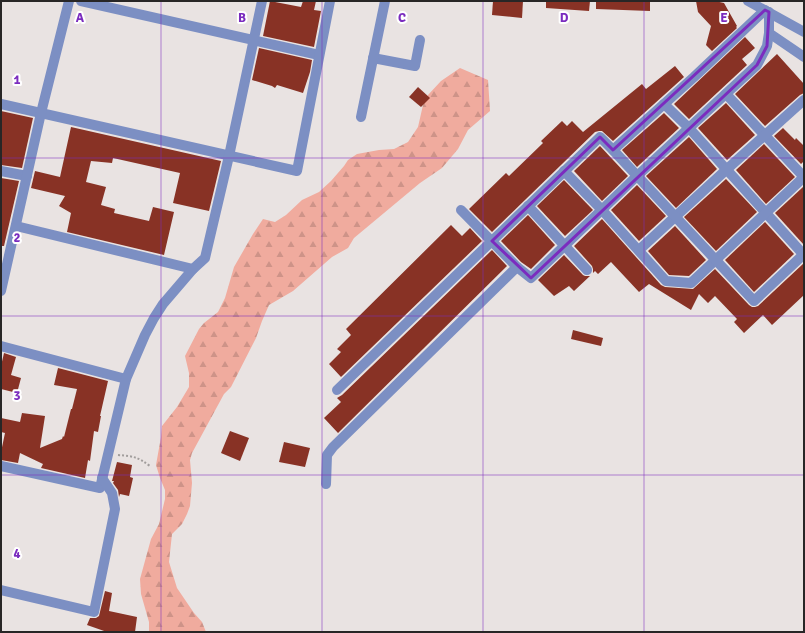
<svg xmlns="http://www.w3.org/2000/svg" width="805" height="633" font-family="Signika,sans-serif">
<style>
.forest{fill:url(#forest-firs)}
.building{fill:#883225}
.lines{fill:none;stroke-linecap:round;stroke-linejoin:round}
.path{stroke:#a19d9c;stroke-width:2;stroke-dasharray:2 2;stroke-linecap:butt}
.minor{stroke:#7c8fc3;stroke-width:10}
.marked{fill:none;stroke:#7b2cbf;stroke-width:3;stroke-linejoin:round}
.grid{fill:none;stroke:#7b2cbf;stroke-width:1;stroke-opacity:0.55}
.grid-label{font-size:13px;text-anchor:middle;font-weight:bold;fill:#7b2cbf;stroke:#fff;stroke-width:4;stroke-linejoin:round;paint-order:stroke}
</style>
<defs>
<pattern id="forest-firs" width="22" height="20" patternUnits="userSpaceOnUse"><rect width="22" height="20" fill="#f0ab9e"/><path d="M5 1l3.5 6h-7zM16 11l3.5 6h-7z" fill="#ce9388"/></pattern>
</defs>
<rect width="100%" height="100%" fill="#e9e3e2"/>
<!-- forest -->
<path class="forest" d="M460,68L488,80L490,111L468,130L458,149L442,168L420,183L354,238L348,248L332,257L293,291L269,305L262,321L256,338L231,387L224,394L192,453L190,460L192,483L190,506L187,514L182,524L172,534L169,562L177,588L194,613L202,622L206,632H149V622L141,594L140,579L151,539L159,524L165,499V490L160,478L156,465L161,437L162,426L177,407L189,387V373L185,356L199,329L204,323L218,312L225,298L234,267L253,234L263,219L275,222L286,215L302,200L319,192L331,181L344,166L348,160L357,154L379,150L394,149L408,142L418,127L423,105L428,95L441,81Z"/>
<!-- building -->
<g class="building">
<path d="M270,1L301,7L303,1H316L314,10L321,11L314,47L263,36Z"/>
<path d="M493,1H523L522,18L492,15Z"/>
<path d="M546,1H590L589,11L546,8Z"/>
<path d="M596,1H650V11L596,9Z"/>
<path d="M696,1H715L724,3L737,26L736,27L737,28L712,51L706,45L711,26L698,12Z"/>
<path d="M745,37L755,48L742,59L747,65L689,119L674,104Z"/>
<path d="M259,48L312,60L310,72L303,93L277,85L275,88L272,86L252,80Z"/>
<path d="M777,54L804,84V93L800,95L765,126L735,94Z"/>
<path d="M675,66L684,77L613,141L602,131H599L595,132L492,232L469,209L506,173L509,176L543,143L541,141L562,121L567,126L572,121L583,132L642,84L646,89Z"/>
<path d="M418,87L430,98L421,107L409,97Z"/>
<path d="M726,103L755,135L727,160L698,128Z"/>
<path d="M1,111L33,118L22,168L1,165Z"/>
<path d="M664,113L679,128L637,167L622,150Z"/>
<path d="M71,127L221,161L209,211L173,203L180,173L113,158L112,163L91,161L86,182L106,187L101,205L115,209L114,213L149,221L153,207L174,212L164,255L67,232L71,213L59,206L65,196L31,188L35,171L60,177Z"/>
<path d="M783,128L795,140L796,138L804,146V161L801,164L774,136Z"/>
<path d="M689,137L717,169L676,208L646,176Z"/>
<path d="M764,144L795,177L766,204L736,170Z"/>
<path d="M600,146L628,176L602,201L574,171Z"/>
<path d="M1,178L19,181L4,246H1Z"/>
<path d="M726,179L757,212L716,251L684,217Z"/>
<path d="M564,180L593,210L565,236L537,206Z"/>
<path d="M637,185L666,216L639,241L611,210Z"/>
<path d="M803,187H804V245L775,213Z"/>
<path d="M528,215L555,245L531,269L521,262L501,241Z"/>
<path d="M602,219L661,285L665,287L693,289L715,269L749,305L752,307H755L758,306L804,263V295L772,325L763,315L744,333L734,322L737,319L715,296L708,303L699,294L691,310L649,284L639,292L611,262L598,274L595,271L593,273V269L592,266L574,246Z"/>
<path d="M765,222L794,254L754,292L725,260Z"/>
<path d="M451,225L462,236L470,228L482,241L341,377L329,364L341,352L337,349L351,335L346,329Z"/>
<path d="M675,226L706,260L689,276L669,275L648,251Z"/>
<path d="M492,250L507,266L338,433L324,418L341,402L337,398L342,395Z"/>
<path d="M564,255L583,275L585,276H590L574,291L569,286L554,296L538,280Z"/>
<path d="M573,330L603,338L601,346L571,339Z"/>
<path d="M4,353L16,357L11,375L21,378L17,393L1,389V366Z"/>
<path d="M58,368L108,381L100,416H101L98,432L94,431L90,461L88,460L85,478L41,468L43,464L20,453L18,463L1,460V452L5,433L1,432V418L20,422L22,413L45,416L40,448L62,439L63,436L64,437L71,409H72L77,389L54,385Z"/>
<path d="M230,431L249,438L240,461L221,453Z"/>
<path d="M284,442L310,448L305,467L279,462Z"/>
<path d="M117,462L132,465L130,477L133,478L129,496L120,494L119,497L118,490L113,483L114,481H112Z"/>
<path d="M105,591L112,593L109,611L137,617L135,632H107L87,625L90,618H96L99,616Z"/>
</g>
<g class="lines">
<!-- path -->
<path class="path" d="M118,455C133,456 138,457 150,466"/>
<!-- minor -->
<g class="minor">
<path d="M81,1L319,55"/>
<path d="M748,1L804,32"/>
<path d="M769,33L804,57"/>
<path d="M373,58L415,66L420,40"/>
<path d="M726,94L804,177"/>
<path d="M1,104L297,171L330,1"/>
<path d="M664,104L689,128L803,254"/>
<path d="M361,117L385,1"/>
<path d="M613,150L694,77L765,10"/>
<path d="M1,171L27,176"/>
<path d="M564,171L602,210L666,281L691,283L804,177"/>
<path d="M528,206L587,270"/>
<path d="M461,210L517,267L531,278L637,176L757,65L767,46L769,33V12"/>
<path d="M16,226L193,269"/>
<path d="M639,250L726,170L804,100"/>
<path d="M1,291L41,113L69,1"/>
<path d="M1,346L126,379"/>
<path d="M337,390L600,137L613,150L754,301L804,254"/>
<path d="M1,466L100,488L126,379L145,335L154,318L163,304L193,269L205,258L229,156L262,1"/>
<path d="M326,484L327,455L333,447L517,267"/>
<path d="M1,590L94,612L115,509L112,493L102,478"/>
</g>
</g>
<!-- marked area -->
<path class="marked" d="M765,10L769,12L767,46L757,65L531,278L492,241L600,137L613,150Z"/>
<!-- grid -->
<path class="grid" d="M161,1V632M322,1V632M483,1V632M644,1V632M1,158H804M1,316H804M1,475H804"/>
<g class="grid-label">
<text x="80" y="22">A</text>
<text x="242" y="22">B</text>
<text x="402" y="22">C</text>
<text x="564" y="22">D</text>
<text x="724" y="22">E</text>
<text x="17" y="84">1</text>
<text x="17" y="242">2</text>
<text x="17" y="400">3</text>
<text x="17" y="558">4</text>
</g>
<!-- border -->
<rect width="805" height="633" fill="none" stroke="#282626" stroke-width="4"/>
</svg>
